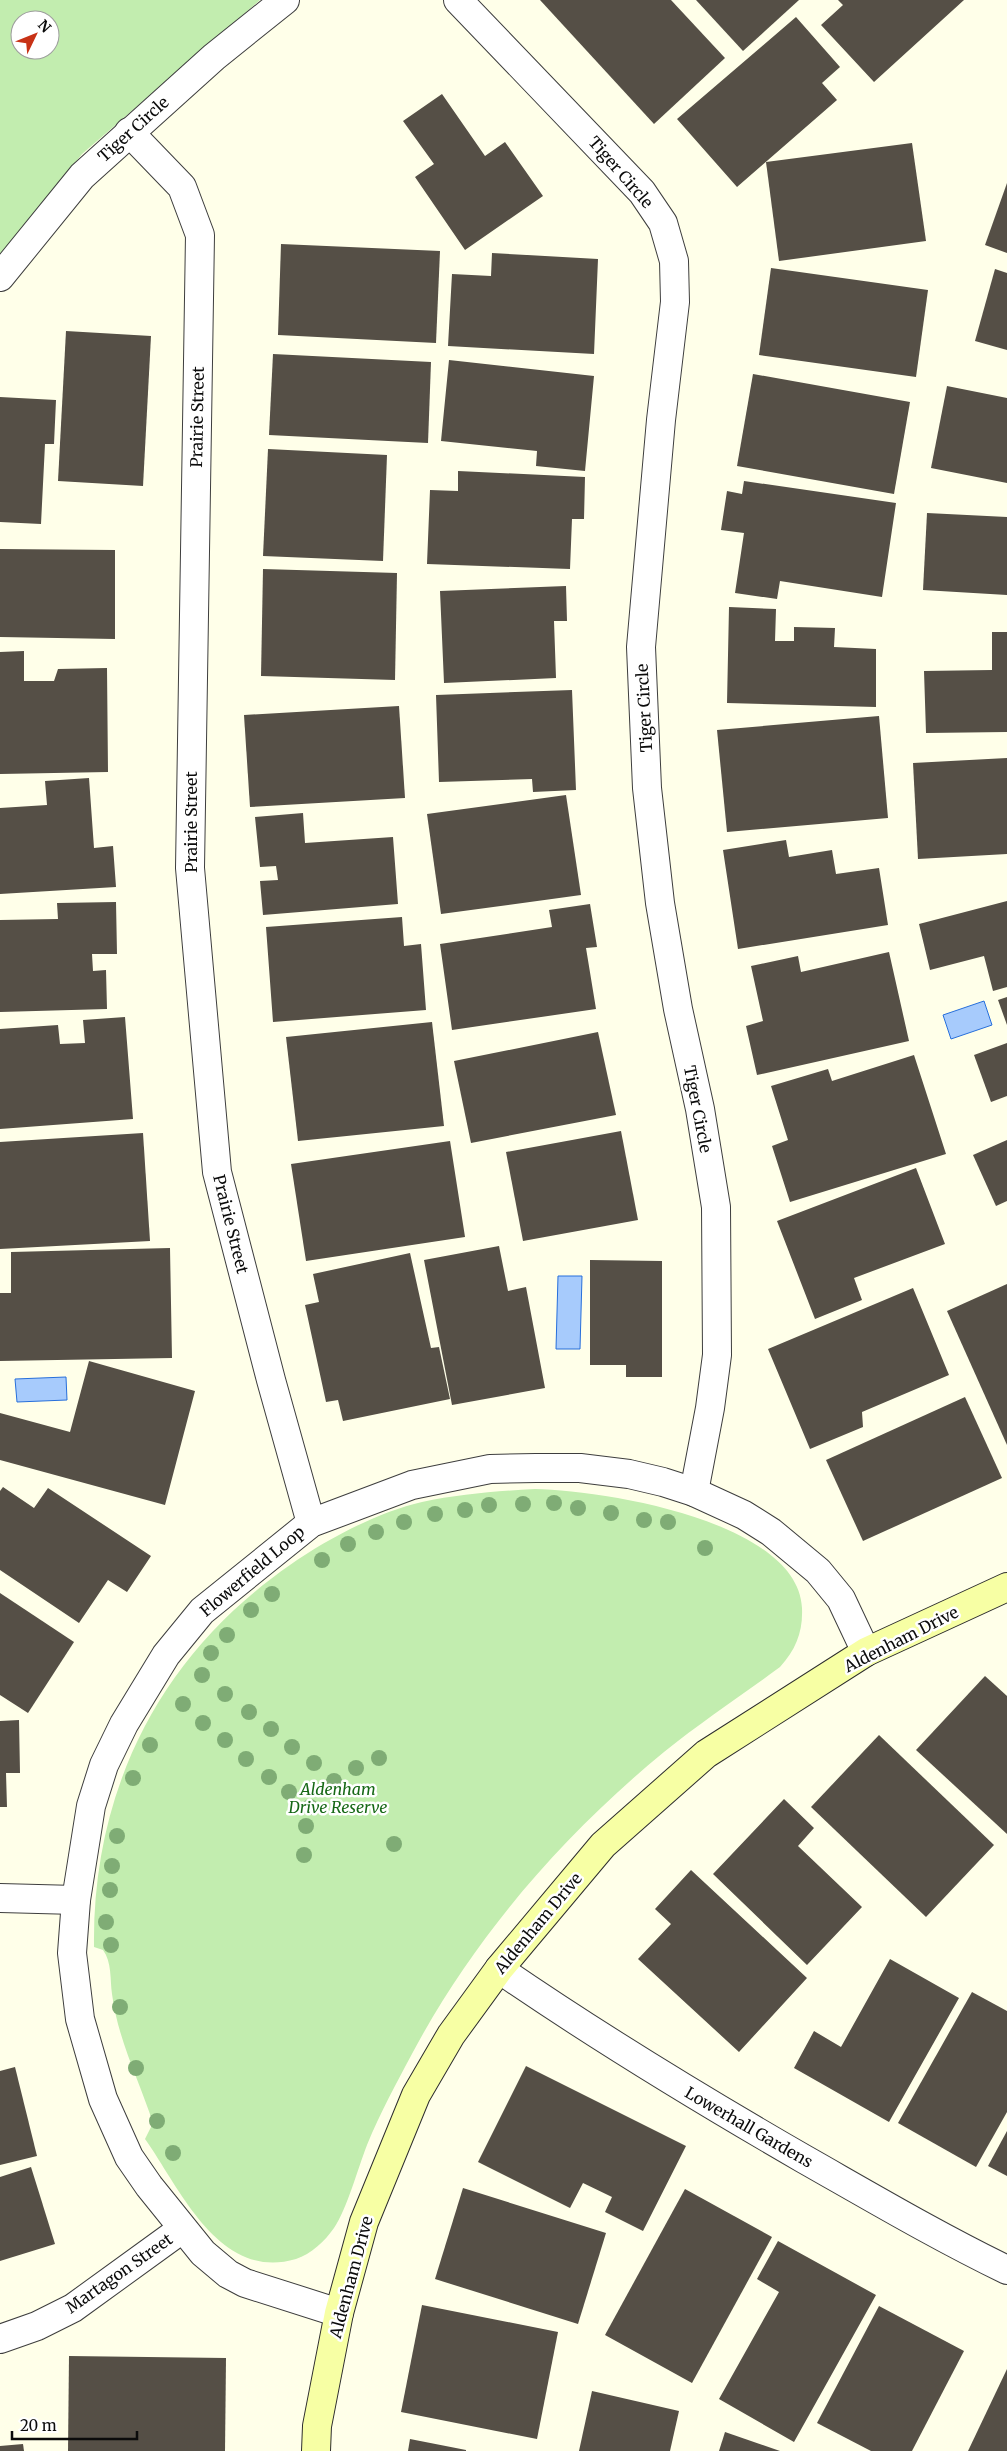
<svg xmlns="http://www.w3.org/2000/svg" width="1007" height="2451" font-family="Merriweather,serif">
<style>
.green{fill:#c2edaf;fill-rule:evenodd}
.water{fill:#a7cbfc;stroke:#276fdb}
.building{fill:#554f46}
.lines{fill:none;stroke-linecap:round;stroke-linejoin:round}
.street-casing{stroke:#3e3e3e;stroke-width:30}
.secondary-casing{stroke:#2d2d2d;stroke-width:30}
.street{stroke:#fff;stroke-width:28}
.secondary{stroke:#f7ffa4;stroke-width:28}
.tree{fill:#7fac75}
.labels{text-anchor:middle;dominant-baseline:central;stroke-width:5;stroke-linejoin:round;paint-order:stroke}
.street-label{font-size:16px;fill:#0b0b0b;stroke:#fff}
.park-label{font-size:16px;font-style:italic;fill:#166816;stroke:#fff}
</style>
<rect width="100%" height="100%" fill="#ffffe9"/>
<!-- green -->
<g class="green">
<path d="M0,0H260L82,154L0,257ZM20,20H50V50H20Z"/>
<path d="M535,1489C602,1490 798,1521 802,1608C803,1632 796,1649 780,1667C741,1696 701,1722 664,1752C563,1835 475,1936 413,2052C397,2082 380,2113 367,2145C358,2168 347,2209 334,2228C325,2241 311,2254 296,2259C219,2282 180,2188 145,2139L153,2123C139,2080 118,2040 112,1994C110,1980 112,1962 103,1950L94,1947C92,1790 160,1655 290,1565C327,1539 378,1512 422,1502C459,1494 497,1491 535,1489Z"/>
</g>
<!-- water -->
<g class="water">
<path d="M984,1001L992,1025L951,1039L943,1015Z"/>
<path d="M558,1276H582L580,1349H556Z"/>
<path d="M66,1377L67,1400L17,1402L15,1379Z"/>
</g>
<!-- building -->
<g class="building">
<path d="M540,0H671L725,58L654,124Z"/>
<path d="M696,0H799L743,51Z"/>
<path d="M838,0H964L874,82L821,25L843,5Z"/>
<path d="M796,17L840,67L822,83L837,100L737,187L677,119Z"/>
<path d="M442,94L485,156L505,142L543,196L465,250L415,177L434,164L403,121Z"/>
<path d="M912,143L926,241L779,261L766,162Z"/>
<path d="M1007,183V253L985,245Z"/>
<path d="M281,244L440,251L436,343L278,335Z"/>
<path d="M492,253L598,259L594,354L448,346L452,274L491,276Z"/>
<path d="M771,268L928,290L916,377L759,355Z"/>
<path d="M995,269L1007,273V350L975,341Z"/>
<path d="M66,331L151,336L143,486L58,481Z"/>
<path d="M273,354L431,362L428,443L269,435Z"/>
<path d="M449,360L594,376L585,471L536,466L537,451L441,441Z"/>
<path d="M753,374L910,402L894,494L737,466Z"/>
<path d="M947,386L1007,398V483L931,468Z"/>
<path d="M0,397L56,400L54,444H45L41,524L0,522Z"/>
<path d="M268,449L387,455L383,561L263,556Z"/>
<path d="M458,471L585,477L584,519H572L570,569L427,564L430,490L458,491Z"/>
<path d="M744,481L896,503L882,597L780,581L777,599L735,593L744,533L721,530L727,491L742,494Z"/>
<path d="M927,513L1007,517V595L923,590Z"/>
<path d="M0,549L115,550V639L0,637Z"/>
<path d="M263,569L397,573L395,680L261,676Z"/>
<path d="M566,586L567,621H554L556,678L444,683L440,591Z"/>
<path d="M729,607L776,609L775,641H794V627L835,628L834,647L876,649V707L727,703Z"/>
<path d="M992,632H1007V732L926,733L924,671L992,670Z"/>
<path d="M24,651V681H54L58,669L107,668L108,772L0,774V652Z"/>
<path d="M572,690L576,790L533,792L532,779L439,782L436,695Z"/>
<path d="M399,706L405,798L250,807L244,715Z"/>
<path d="M879,716L888,818L727,832L717,730Z"/>
<path d="M1007,758V854L918,859L913,763Z"/>
<path d="M89,778L94,848L113,846L116,887L0,894V808L47,805L45,781Z"/>
<path d="M566,795L581,895L441,914L427,814Z"/>
<path d="M303,813L305,843L393,837L398,904L263,915L260,881L278,880L276,866L260,867L255,817Z"/>
<path d="M786,840L789,857L832,850L836,874L879,868L888,925L738,949L723,850Z"/>
<path d="M1007,901V987L993,991L984,956L930,970L919,924Z"/>
<path d="M116,902L117,954H92L93,971L106,970L107,1009L0,1012V920L58,919L57,903Z"/>
<path d="M590,904L597,947L586,948L596,1009L452,1030L440,944L552,927L549,910Z"/>
<path d="M402,917L404,946L421,944L426,1010L273,1022L266,927Z"/>
<path d="M889,952L909,1041L757,1075L746,1026L763,1021L751,966L798,956L801,972Z"/>
<path d="M1007,997V1025L998,1000Z"/>
<path d="M125,1017L133,1119L0,1129V1029L58,1025L60,1044L85,1043L83,1020Z"/>
<path d="M432,1022L444,1126L298,1141L286,1037Z"/>
<path d="M598,1032L616,1115L471,1143L454,1061Z"/>
<path d="M1007,1043V1096L991,1102L974,1055Z"/>
<path d="M914,1055L946,1154L790,1202L772,1146L788,1140L771,1086L828,1069L832,1081Z"/>
<path d="M621,1131L638,1220L523,1241L506,1152Z"/>
<path d="M143,1133L150,1241L0,1249V1142Z"/>
<path d="M1007,1140V1201L996,1206L973,1155Z"/>
<path d="M450,1141L465,1237L306,1261L291,1164Z"/>
<path d="M916,1168L945,1244L854,1278L862,1300L815,1319L777,1221Z"/>
<path d="M499,1246L508,1291L526,1287L545,1388L452,1405L424,1260Z"/>
<path d="M170,1248L172,1358L0,1361V1293H11V1252Z"/>
<path d="M410,1253L431,1348L439,1347L450,1399L343,1421L338,1400L326,1402L305,1305L319,1302L313,1274Z"/>
<path d="M590,1260L662,1261V1377H626V1365H590Z"/>
<path d="M1007,1284V1445L947,1311Z"/>
<path d="M913,1288L949,1375L862,1412L863,1427L810,1449L768,1349Z"/>
<path d="M89,1361L195,1391L165,1505L0,1460V1413L70,1432Z"/>
<path d="M965,1397L1002,1478L863,1541L826,1460Z"/>
<path d="M3,1487L34,1508L48,1488L151,1556L127,1592L108,1580L79,1623L0,1570V1491Z"/>
<path d="M0,1593L74,1642L28,1713L0,1695Z"/>
<path d="M985,1676L1007,1696V1834L916,1750Z"/>
<path d="M19,1720L20,1773H6L7,1807H0V1721Z"/>
<path d="M879,1735L994,1845L926,1917L811,1807Z"/>
<path d="M784,1799L814,1828L798,1846L862,1907L807,1965L713,1874Z"/>
<path d="M691,1870L807,1978L739,2052L638,1959L671,1924L655,1909Z"/>
<path d="M890,1959L959,1998L889,2122L794,2068L814,2031L841,2047Z"/>
<path d="M972,1992L1007,2011V2112L976,2167L898,2123Z"/>
<path d="M526,2066L686,2146L643,2231L605,2212L612,2197L583,2183L570,2208L478,2162Z"/>
<path d="M15,2067L37,2156L0,2165V2071Z"/>
<path d="M1007,2131V2176L988,2166Z"/>
<path d="M31,2167L55,2244L0,2261V2177Z"/>
<path d="M463,2188L606,2233L578,2324L435,2279Z"/>
<path d="M685,2189L772,2237L692,2383L605,2335Z"/>
<path d="M778,2241L876,2295L794,2442L719,2399L779,2292L757,2279Z"/>
<path d="M422,2305L558,2332L537,2439L401,2412Z"/>
<path d="M879,2306L964,2351L912,2451H871L817,2423Z"/>
<path d="M69,2356L226,2358L225,2451H68Z"/>
<path d="M1007,2369V2451H968Z"/>
<path d="M592,2391L679,2411L670,2451H579Z"/>
<path d="M725,2432L780,2451H719Z"/>
<path d="M410,2439L466,2450V2451H408Z"/>
<path d="M23,2444L24,2451H0V2446Z"/>
</g>
<g class="lines">
<!-- street casing -->
<g class="street-casing">
<g id="street">
<path d="M458,0L642,192L663,223L674,261L675,302L661,420L641,647L647,788L660,903L678,1009L700,1109L716,1207L717,1355L710,1408L694,1492"/>
<path d="M129,132L182,187L200,235L190,868L217,1172L271,1380L311,1523"/>
<path d="M0,277L82,176L214,57L285,0"/>
<path d="M0,1898L76,1900"/>
<path d="M499,1969C598,2037 700,2099 804,2159C871,2197 937,2236 1007,2270"/>
<path d="M339,2313L245,2283L228,2274L203,2253L149,2186L129,2157L103,2099L80,2019L72,1953L76,1900L91,1806L104,1765L124,1724L166,1655L202,1611L311,1523L412,1485L490,1469L536,1468H580L629,1474L663,1482L694,1492L744,1515L771,1532L818,1571L841,1599L866,1652"/>
<path d="M0,2339L37,2326L73,2308L182,2229"/>
</g>
</g>
<!-- secondary casing -->
<g class="secondary-casing">
<path id="secondary" d="M316,2451L317,2426L339,2313L364,2222L416,2095L451,2035L499,1969L603,1845L706,1754L866,1652L1007,1587"/>
</g>
<!-- street -->
<use href="#street" class="street"/>
<!-- secondary -->
<use href="#secondary" class="secondary"/>
</g>
<!-- trees -->
<g class="tree">
<circle cx="554" cy="1503" r="8"/>
<circle cx="523" cy="1504" r="8"/>
<circle cx="489" cy="1505" r="8"/>
<circle cx="578" cy="1508" r="8"/>
<circle cx="465" cy="1510" r="8"/>
<circle cx="611" cy="1513" r="8"/>
<circle cx="435" cy="1514" r="8"/>
<circle cx="644" cy="1520" r="8"/>
<circle cx="404" cy="1522" r="8"/>
<circle cx="668" cy="1522" r="8"/>
<circle cx="376" cy="1532" r="8"/>
<circle cx="348" cy="1544" r="8"/>
<circle cx="705" cy="1548" r="8"/>
<circle cx="322" cy="1560" r="8"/>
<circle cx="272" cy="1594" r="8"/>
<circle cx="251" cy="1610" r="8"/>
<circle cx="227" cy="1635" r="8"/>
<circle cx="211" cy="1653" r="8"/>
<circle cx="202" cy="1675" r="8"/>
<circle cx="225" cy="1694" r="8"/>
<circle cx="183" cy="1704" r="8"/>
<circle cx="249" cy="1712" r="8"/>
<circle cx="203" cy="1723" r="8"/>
<circle cx="271" cy="1729" r="8"/>
<circle cx="225" cy="1740" r="8"/>
<circle cx="150" cy="1745" r="8"/>
<circle cx="292" cy="1747" r="8"/>
<circle cx="379" cy="1758" r="8"/>
<circle cx="246" cy="1759" r="8"/>
<circle cx="314" cy="1763" r="8"/>
<circle cx="356" cy="1768" r="8"/>
<circle cx="269" cy="1777" r="8"/>
<circle cx="133" cy="1778" r="8"/>
<circle cx="334" cy="1781" r="8"/>
<circle cx="289" cy="1792" r="8"/>
<circle cx="310" cy="1807" r="8"/>
<circle cx="306" cy="1826" r="8"/>
<circle cx="117" cy="1836" r="8"/>
<circle cx="394" cy="1844" r="8"/>
<circle cx="304" cy="1855" r="8"/>
<circle cx="112" cy="1866" r="8"/>
<circle cx="110" cy="1890" r="8"/>
<circle cx="106" cy="1922" r="8"/>
<circle cx="111" cy="1945" r="8"/>
<circle cx="120" cy="2007" r="8"/>
<circle cx="136" cy="2068" r="8"/>
<circle cx="157" cy="2121" r="8"/>
<circle cx="173" cy="2153" r="8"/>
</g>
<g class="labels">
<!-- street labels -->
<g class="street-label">
<text transform="translate(133 129) rotate(-42)">Tiger Circle</text>
<text transform="translate(621 172) rotate(49)">Tiger Circle</text>
<text transform="translate(197 417) rotate(-89)">Prairie Street</text>
<text transform="translate(644 708) rotate(-93)">Tiger Circle</text>
<text transform="translate(191 822) rotate(-90)">Prairie Street</text>
<text transform="translate(698 1109) rotate(79)">Tiger Circle</text>
<text transform="translate(231 1224) rotate(76)">Prairie Street</text>
<text transform="translate(252 1571) rotate(-40)">Flowerfield Loop</text>
<text transform="translate(901 1639) rotate(-27)">Aldenham Drive</text>
<text transform="translate(538 1923) rotate(-50)">Aldenham Drive</text>
<text transform="translate(749 2127) rotate(30)">Lowerhall Gardens</text>
<text transform="translate(119 2273) rotate(-35)">Martagon Street</text>
<text transform="translate(351 2277) rotate(-75)">Aldenham Drive</text>
</g>
<!-- park labels -->
<g class="park-label">
<text x="338" y="1789">Aldenham<tspan x="338" dy="18">Drive Reserve</tspan></text>
</g>
</g>
<!-- north arrow -->
<g transform="translate(35 35) rotate(47)"><circle r="24" fill="#ffffff" stroke="#9d9d9d"/>
<path d="M0-4L9 19L0 12L-9 19Z" fill="#c83216"/>
<text y="-8" font-size="14" font-weight="bold" text-anchor="middle" fill="#0b0b0b">N</text>
</g>
<!-- scale -->
<path d="M12 2431v8h125v-8" fill="none" stroke="#0b0b0b" stroke-width="2.5"/>
<text x="20" y="2431" font-size="15" fill="#0b0b0b" stroke="#ffffff" stroke-width="4" paint-order="stroke">20 m</text>
</svg>
